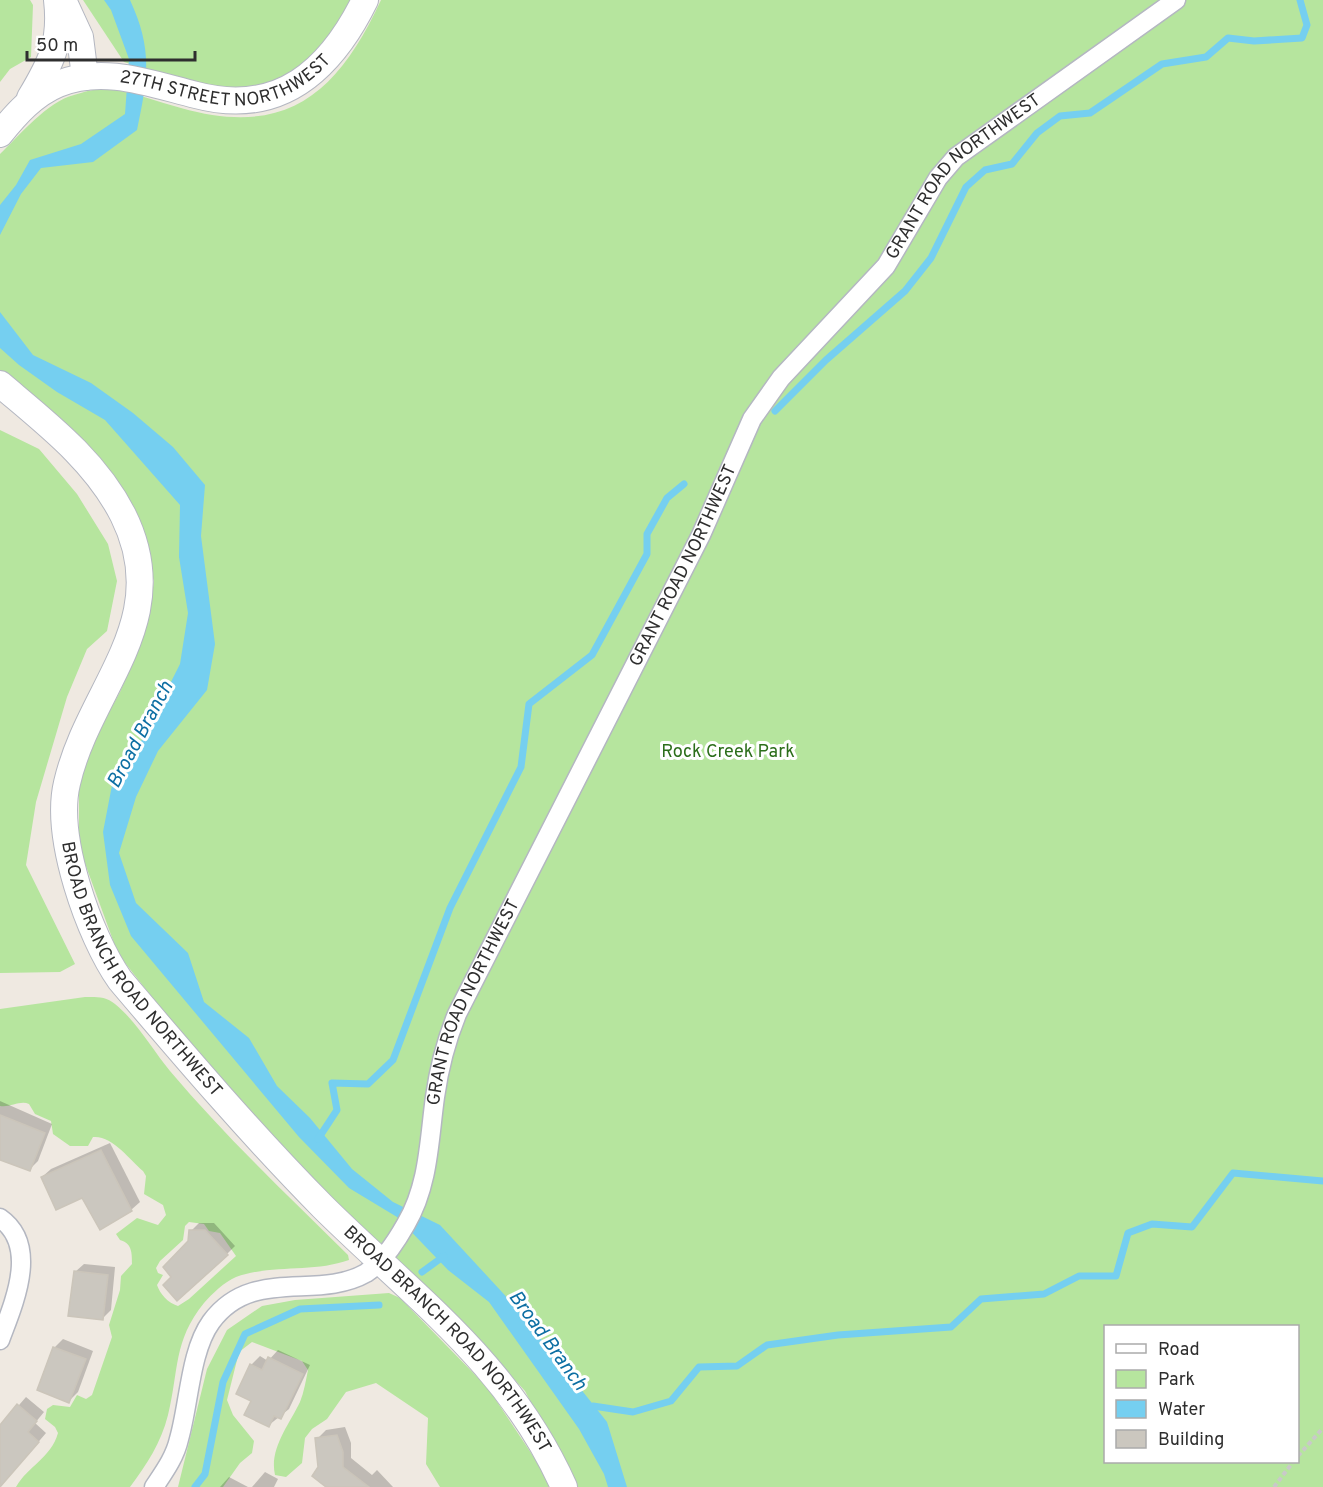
<svg xmlns="http://www.w3.org/2000/svg" width="1323" height="1487" font-family="Overpass,sans-serif">
<style>
.green{fill:#b6e59e;fill-rule:evenodd}
.water{fill:#75cff0}
.shadow{fill:#0003}
.lines{fill:none;stroke-linecap:round;stroke-linejoin:round}
.stream{stroke:#75cff0;stroke-width:7}
.building{fill:#cbc7bf;stroke:#cbc5ba;stroke-width:1.5}
.street-casing{stroke:#b4b7c1;stroke-width:21}
.secondary-casing{stroke:#b4b7c1;stroke-width:28}
.path{stroke:#c9c9c9;stroke-width:4;stroke-dasharray:4.5 3;stroke-linecap:butt}
.street{stroke:#fff;stroke-width:18}
.secondary{stroke:#fff;stroke-width:26}
.labels{text-anchor:middle;dominant-baseline:central;stroke-width:6;stroke-linejoin:round;paint-order:stroke}
.street-label{font-size:18px;fill:#2e2e2e;stroke:#fff}
.park-label{font-size:18px;fill:#2c6e1b;stroke:#fff}
.water-label{font-size:20px;font-style:italic;fill:#0d6fa3;stroke:#fff}
</style>
<rect width="100%" height="100%" fill="#efe9e1"/>
<!-- green -->
<g class="green">
<path d="M0,0H30L33,5L31,57L10,69L0,82Z"/>
<path d="M83,0H358L298,77L228,93L124,62Z"/>
<path d="M381,0H1323V1487H573L525,1391L482,1344L239,1108L118,954L79,847V765L120,692L147,626L154,581L129,507L24,392L0,370V154C19,136 48,101 74,95C84,92 100,87 110,89C134,92 158,102 181,108C287,138 338,93 381,0ZM1106,1326H1298V1462H1106Z"/>
<path d="M0,430L39,449L77,494L108,544L117,581L107,631L87,649L67,697L36,802L26,865L75,964L60,972L0,973Z"/>
<path d="M85,997C95,997 106,996 115,1004C137,1022 152,1049 170,1071C225,1136 287,1195 348,1255L349,1260C313,1273 272,1264 236,1277C224,1282 212,1294 204,1303C173,1341 179,1371 168,1415C161,1443 147,1464 130,1487H16C28,1466 51,1458 58,1433L55,1427L45,1419L47,1409L53,1405L70,1407L77,1395L86,1399L92,1395L112,1337L109,1325L120,1290L121,1276L132,1264C132,1253 132,1243 120,1240L116,1234L137,1218L158,1225L166,1215L163,1205L144,1194L146,1176L143,1171C130,1160 112,1135 93,1137L88,1146H70L53,1134L51,1121L35,1114L29,1104C20,1100 10,1108 0,1106V1009ZM189,1222L204,1224L209,1231L220,1233L236,1256L189,1299L178,1306C168,1303 160,1294 157,1285L163,1275L158,1273L156,1268L160,1261L183,1240L185,1226Z"/>
<path d="M389,1293L400,1298L488,1388L539,1465L549,1487H440L426,1464L428,1418L376,1383L346,1392L327,1419L312,1429L305,1438L302,1463L286,1477L275,1475C269,1449 289,1425 300,1402C304,1392 306,1380 308,1370L302,1361L252,1342L239,1352L227,1400L233,1415L254,1441L252,1453L240,1463L223,1487H178L207,1369L227,1330L262,1306L295,1300Z"/>
</g>
<!-- water -->
<g class="water">
<path d="M104,0H130C153,50 148,78 137,130L93,162L41,168L21,194L0,235V205L16,185L30,160L81,144L125,114L129,59L111,10Z"/>
<path d="M0,312L33,355L91,383L133,413L173,447L205,485L201,536L215,644L207,690L158,751L136,797L119,853L136,903L188,953L204,1002L249,1038L277,1086L310,1118L352,1169L393,1202L440,1225L514,1305L607,1422L627,1487H608L604,1474L579,1429L489,1302L448,1270L397,1217L349,1188L299,1137L131,936L110,885L103,832L113,780L132,759L180,664L188,613L179,557L180,505L105,420L57,392L19,365L0,348Z"/>
</g>
<!-- shadow -->
<g class="shadow">
<path d="M0,1101L52,1124L38,1161L29,1170L0,1158Z"/>
<path d="M110,1143L140,1202L131,1210L83,1196L42,1177L51,1169Z"/>
<path d="M199,1223H214L235,1246L227,1254L173,1277L190,1241L191,1231Z"/>
<path d="M84,1264L115,1267L111,1310L102,1319L75,1272Z"/>
<path d="M63,1339L93,1351L78,1392L69,1401L54,1348Z"/>
<path d="M278,1350L310,1365L289,1409L269,1425L253,1400L251,1365L260,1356L268,1361Z"/>
<path d="M26,1397L44,1412L35,1423L46,1433L6,1480L0,1475V1427Z"/>
<path d="M345,1427L351,1443V1458L372,1475L377,1470L393,1487H328L320,1467L317,1439L326,1430Z"/>
<path d="M265,1472L278,1479L274,1487H252Z"/>
<path d="M229,1477L248,1487H220Z"/>
</g>
<g class="lines">
<!-- stream -->
<g class="stream">
<path d="M775,411L826,360L905,291L931,258L966,187L985,170L1012,164L1037,133L1060,116L1090,113L1162,64L1206,57L1228,38L1254,41L1302,38L1307,25L1300,0"/>
<path d="M318,1139L337,1110L332,1083L368,1084L393,1060L450,908L521,767L529,704L592,655L647,554V534L667,498L684,484"/>
<path d="M422,1272L444,1256"/>
<path d="M588,1411L593,1406L633,1412L671,1401L699,1367L737,1366L767,1345L838,1335L951,1327L981,1299L1044,1294L1079,1276H1116L1128,1233L1152,1224L1192,1227L1233,1173L1323,1181"/>
<path d="M195,1487L205,1474L223,1382L245,1334L300,1309L379,1305"/>
</g>
</g>
<!-- building -->
<g class="building">
<path d="M0,1115L45,1133L30,1171L0,1160Z"/>
<path d="M101,1150L132,1211L100,1230L82,1198L56,1210L41,1177Z"/>
<path d="M189,1230H205L228,1255L177,1301L163,1285L171,1277L163,1267L188,1241Z"/>
<path d="M74,1271L108,1275L103,1320L68,1316Z"/>
<path d="M53,1347L86,1359L69,1403L37,1390Z"/>
<path d="M268,1357L303,1374L281,1419L274,1416L269,1427L244,1415L251,1401L236,1394L250,1364L262,1370Z"/>
<path d="M17,1404L37,1421L28,1432L39,1442L0,1487V1425Z"/>
<path d="M337,1435L343,1452V1467L369,1487H326L312,1476L318,1467L315,1438Z"/>
</g>
<g class="lines">
<!-- street casing -->
<g class="street-casing">
<g id="street">
<path d="M0,1218C40,1246 13,1305 0,1340"/>
<path id="s1" d="M154,1487C164,1472 175,1457 179,1439C189,1405 190,1351 211,1322C252,1266 317,1301 366,1273C382,1263 397,1240 406,1224C429,1185 429,1140 435,1097C439,1068 446,1041 457,1014L701,535L752,419L781,378L886,266L938,178L956,157L1176,0"/>
</g>
</g>
<!-- secondary casing -->
<g class="secondary-casing">
<g id="secondary">
<path d="M63,0L80,37L85,77"/>
<path d="M30,98C51,63 62,42 57,0"/>
<path id="s2" d="M0,134C16,114 34,94 58,84C104,65 151,84 196,95C279,117 330,71 365,0"/>
<path id="s3" d="M0,384C46,423 95,460 123,515C176,621 89,687 67,783C54,837 89,936 120,980C186,1058 252,1135 323,1207C416,1299 509,1364 564,1487"/>
</g>
</g>
<!-- path -->
<g class="path">
<path d="M1298,1456L1323,1428"/>
<path d="M1274,1487L1293,1462"/>
</g>
<!-- street -->
<use href="#street" class="street"/>
<!-- secondary -->
<use href="#secondary" class="secondary"/>
</g>
<g class="labels">
<!-- street labels -->
<g class="street-label">
<text stroke="none"><textPath href="#s2" startOffset="252">27TH STREET NORTHWEST</textPath></text>
<text stroke="none"><textPath href="#s1" startOffset="1614">GRANT ROAD NORTHWEST</textPath></text>
<text stroke="none"><textPath href="#s1" startOffset="1128">GRANT ROAD NORTHWEST</textPath></text>
<text stroke="none"><textPath href="#s3" startOffset="675">BROAD BRANCH ROAD NORTHWEST</textPath></text>
<text stroke="none"><textPath href="#s1" startOffset="642">GRANT ROAD NORTHWEST</textPath></text>
<text stroke="none"><textPath href="#s3" startOffset="1161">BROAD BRANCH ROAD NORTHWEST</textPath></text>
</g>
<!-- park labels -->
<g class="park-label">
<text x="728" y="752">Rock Creek Park</text>
</g>
<!-- water labels -->
<g class="water-label">
<text transform="translate(141 735) rotate(-62)">Broad Branch</text>
<text transform="translate(547 1341) rotate(54)">Broad Branch</text>
</g>
</g>
<!-- legend -->
<rect x="1104" y="1325" width="195" height="138" fill="#ffffff" stroke="#ababab" stroke-width="1.5"/>
<rect x="1116" y="1344" width="30" height="9" fill="#ffffff" stroke="#ababab" stroke-width="1.5"/>
<text x="1158" y="1355" font-size="18" fill="#2e2e2e">Road</text>
<rect x="1116" y="1370" width="30" height="18" fill="#b6e59e" stroke="#ababab" stroke-width="1.5"/>
<text x="1158" y="1385" font-size="18" fill="#2e2e2e">Park</text>
<rect x="1116" y="1400" width="30" height="18" fill="#75cff0" stroke="#ababab" stroke-width="1.5"/>
<text x="1158" y="1415" font-size="18" fill="#2e2e2e">Water</text>
<rect x="1116" y="1430" width="30" height="18" fill="#cbc7bf" stroke="#ababab" stroke-width="1.5"/>
<text x="1158" y="1445" font-size="18" fill="#2e2e2e">Building</text>
<!-- scale -->
<path d="M27 51v9h168v-9" fill="none" stroke="#2e2e2e" stroke-width="3"/>
<text x="36" y="51" font-size="18" fill="#2e2e2e" stroke="#ffffff" stroke-width="4.5" paint-order="stroke">50 m</text>
</svg>
